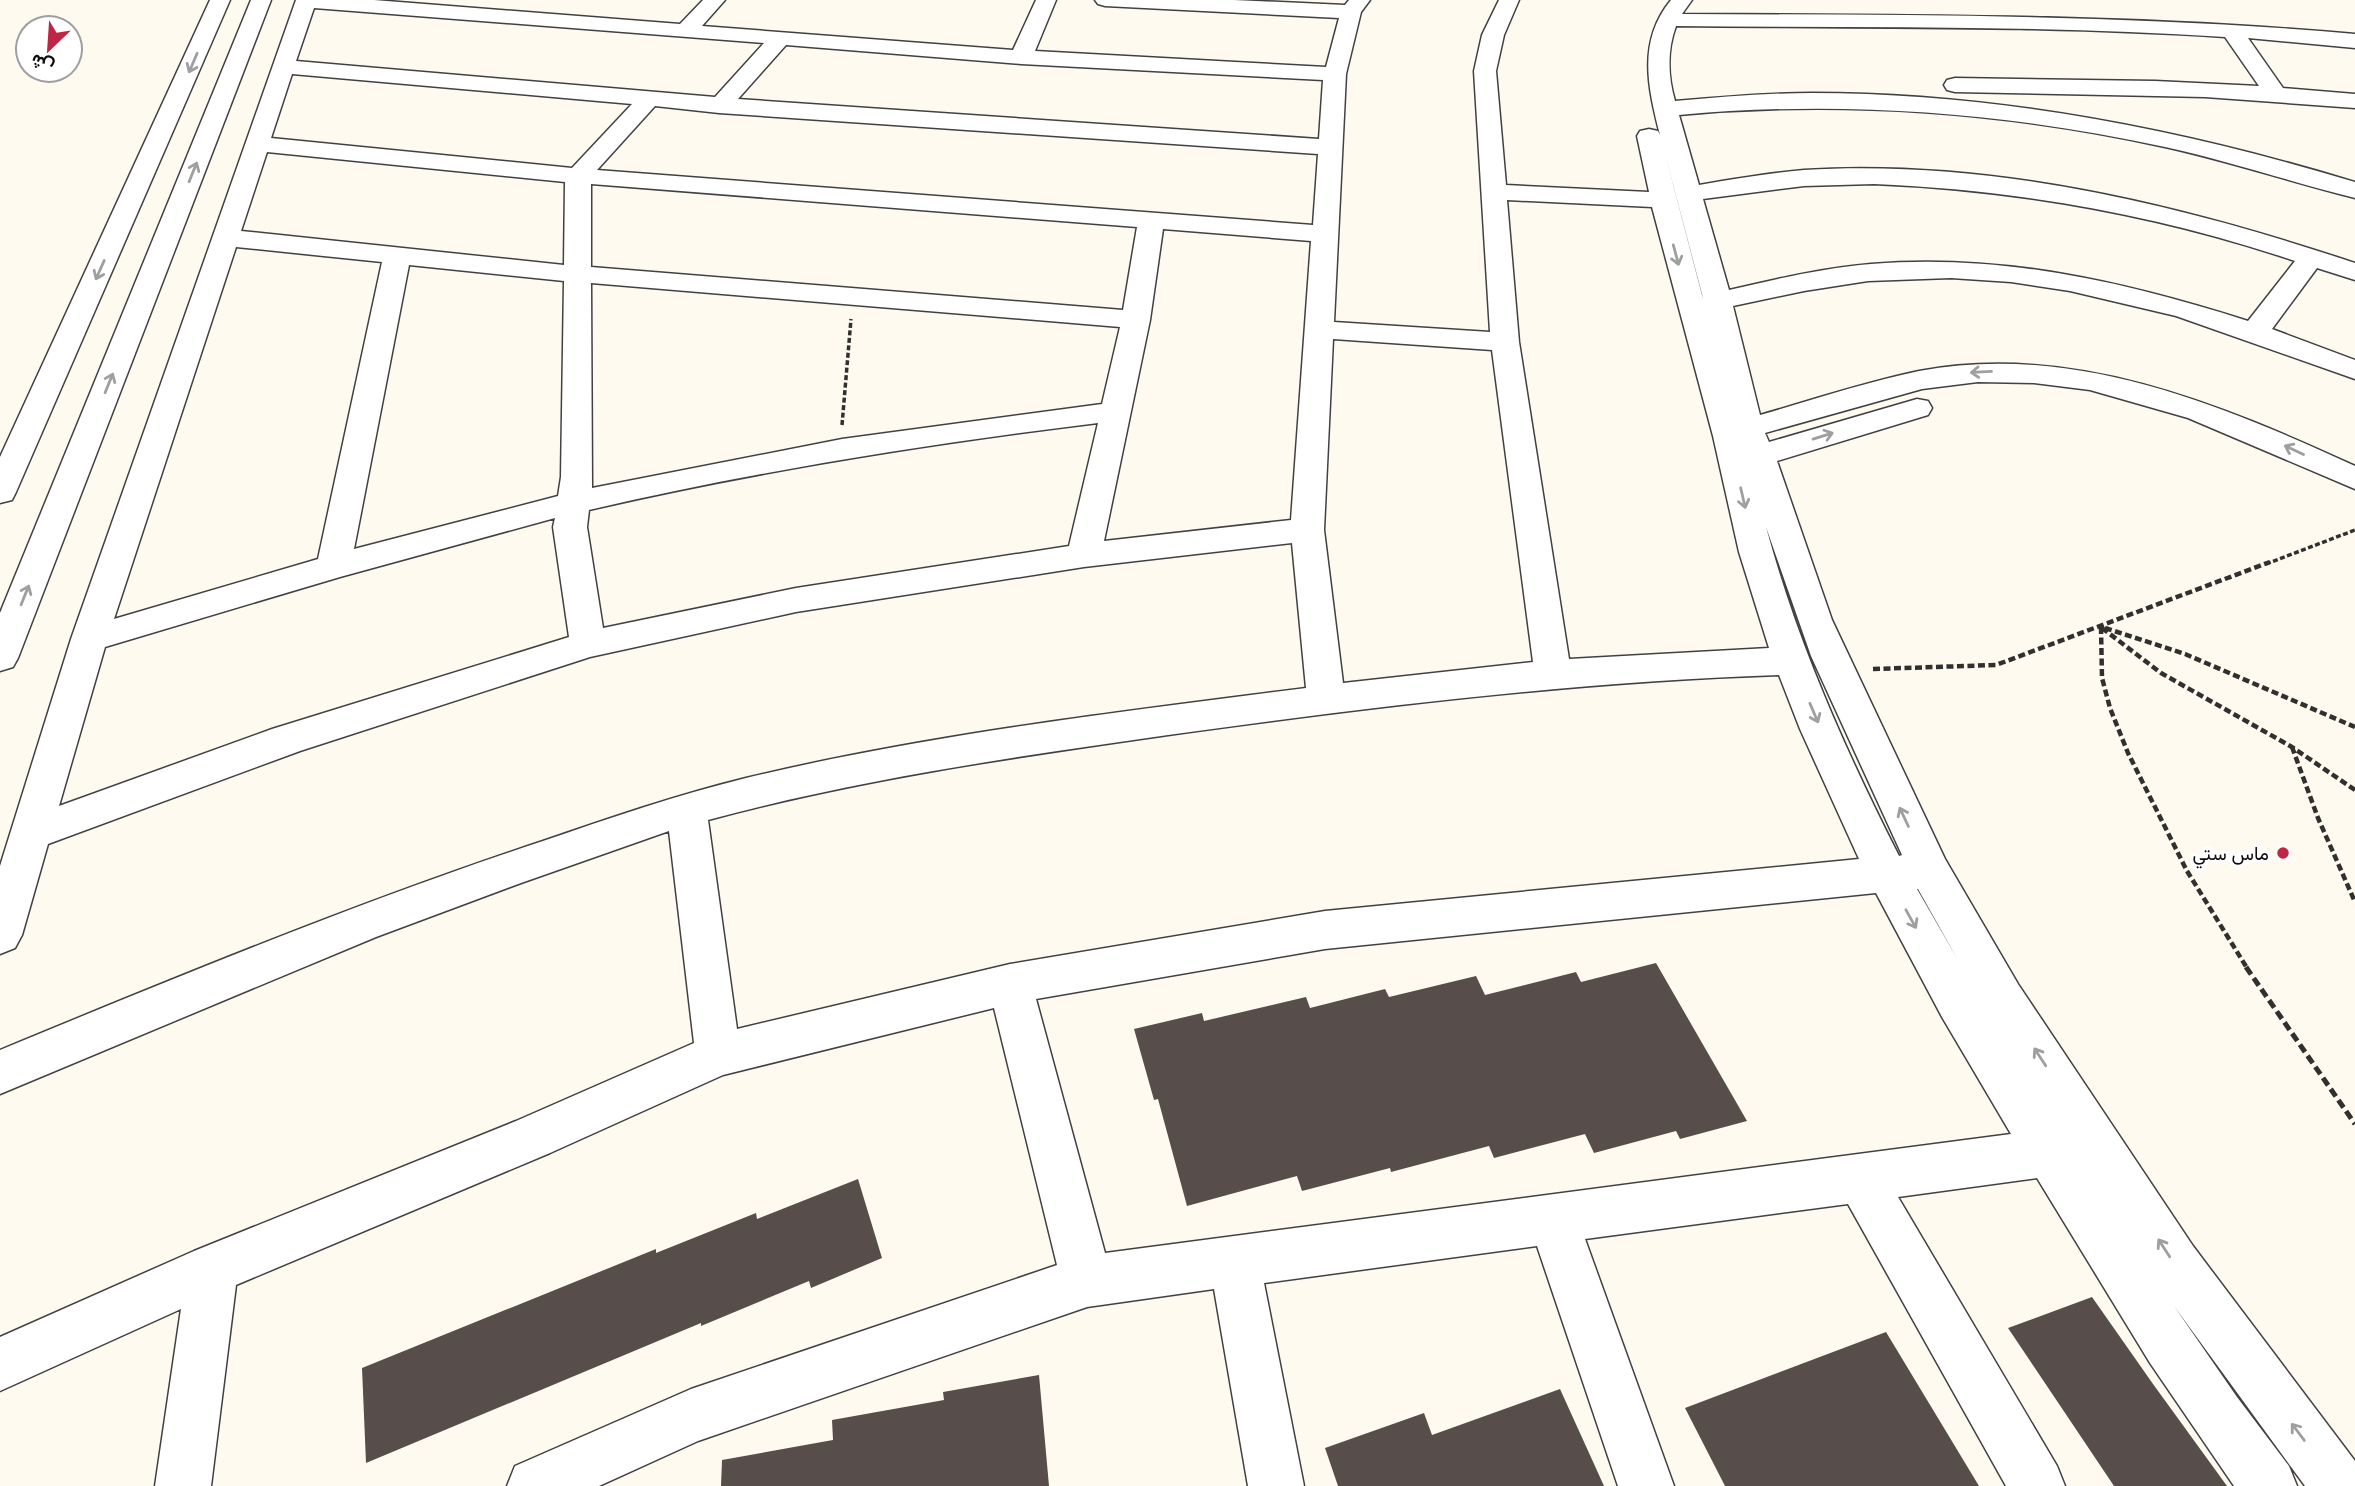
<svg xmlns="http://www.w3.org/2000/svg" width="2355" height="1486" font-family="'Roboto Serif',Vazirmatn,serif">
<style>
.building{fill:#574d4a}
.lines{fill:none;stroke-linecap:round;stroke-linejoin:round}
.minor-casing{stroke:#414141;stroke-width:3}
.path-far2{stroke:#303030;stroke-width:3.5;stroke-dasharray:5 2.5;stroke-linecap:butt}
.path-far1{stroke:#303030;stroke-width:4.5;stroke-dasharray:7 3.5;stroke-linecap:butt}
.path{stroke:#303030;stroke-width:5;stroke-dasharray:9 4.5;stroke-linecap:butt}
.minor{fill:#fff;fill-rule:evenodd}
.oneway{stroke:#9f9f9f}
.poi-dot{fill:#be2645;stroke:#fff;stroke-width:2.5}
.labels{text-anchor:middle;dominant-baseline:central;stroke-width:7;stroke-linejoin:round;paint-order:stroke}
.poi-label{font-size:19px;fill:#0e0e0e;stroke:#fff;text-anchor:end}
</style>
<rect width="100%" height="100%" fill="#fffaf0"/>
<!-- building -->
<g class="building">
<path d="M1656,963L1747,1121L1680,1139L1676,1131L1594,1153L1585,1134L1494,1158L1489,1146L1391,1172L1390,1168L1302,1191L1297,1176L1187,1206L1158,1099L1154,1100L1134,1029L1202,1013L1204,1021L1306,997L1310,1008L1385,989L1389,997L1476,976L1485,995L1576,972L1581,982Z"/>
<path d="M858,1179L882,1258L811,1288L809,1281L701,1326V1323L366,1463L362,1368L656,1249V1253L756,1213L757,1219Z"/>
<path d="M2092,1297L2153,1384L2227,1486H2114L2008,1328Z"/>
<path d="M1886,1332L1979,1486H1725L1685,1408Z"/>
<path d="M1039,1375L1049,1486H721L722,1460L833,1440L832,1420L944,1400L943,1392Z"/>
<path d="M1560,1389L1604,1486H1338L1325,1448L1424,1413L1432,1435Z"/>
</g>
<g class="lines">
<!-- minor casing -->
<g class="minor-casing">
<g id="minor">
<path d="M210,0H230L16,492L12,500L0,503V457Z"/>
<path d="M251,0H271L18,658L13,667L0,671V613Z"/>
<path d="M296,0H374L680,24L703,0H725L702,26L1013,50L1036,0H1056L1035,51L1326,67L1339,18L1105,6L1098,4L1095,0H1234L1345,5L1349,0H1370L1361,12L1346,74L1334,322L1490,332L1474,71L1482,35L1499,0H1519L1504,35L1496,71L1506,185L1649,192L1637,136L1640,131L1649,129L1658,131L1660,135C1648,88 1637,41 1671,0H1692L1682,14C1907,15 2131,14 2355,34V48L2248,38L2283,88L2355,94V108L2205,97L1955,92L1947,90L1944,85L1947,80L1955,78L2155,81L2259,86L2225,37C2043,25 1859,28 1676,26C1667,50 1668,77 1675,101C1720,97 1766,93 1812,93C1996,93 2180,129 2355,182V198C2291,182 2229,161 2165,147C2005,112 1841,100 1679,115L1699,185C1733,179 1769,173 1804,170C1992,159 2178,204 2355,263V280L2317,268L2272,329L2355,360V379L2176,316L2070,291L2011,282L1951,278L1868,281L1804,291L1733,306L1760,415C1812,400 1866,382 1919,371C2071,342 2220,404 2355,466V489L2188,418L2090,390L2034,383L1978,382L1922,389L1765,433L1769,442L1917,399L1928,401L1932,408L1928,415L1777,461L1832,620L1945,859L2018,984L2193,1246L2355,1461V1486H2305L2174,1306L2237,1397L2289,1466L2297,1486H2234L2150,1363L2037,1178L1898,1197L2057,1466L2065,1486H2006L1848,1204L1585,1239L1674,1486H1618L1537,1246L1264,1283L1304,1486H1248L1214,1289L1087,1307L698,1441L599,1486H507L515,1466L691,1389L1057,1265L994,1008L723,1075L550,1153L236,1285L211,1486H155L181,1309L0,1391V1337L194,1251L516,1121L694,1043L669,831L521,883L376,937L0,1094V1050C179,976 359,902 543,841C610,818 677,795 746,778C929,734 1119,712 1306,688L1292,543L1084,567L796,612L590,657L300,751L48,844L22,935L15,948L0,954V866L71,639ZM314,8L764,43L715,97L296,61ZM786,45L1021,64L1323,80L1319,139L738,99ZM292,74L632,104L572,168L271,138ZM655,106L719,113L1318,154L1313,225L597,170ZM1664,150L1702,294L1703,299ZM267,152L565,182L564,265L241,231ZM591,184L1137,227L1123,310L591,267ZM1874,184C2018,190 2158,215 2295,261L2248,321C2126,282 2000,253 1871,264C1823,268 1776,279 1729,290L1703,199L1804,186ZM1507,200L1652,207L1713,436L1739,552L1769,648L1569,659L1519,342ZM1163,229L1311,241L1291,520L1104,541L1150,320ZM236,247L382,262L318,559L114,619ZM409,265L564,281L561,477L558,496L354,549ZM591,283L1120,327L1102,404L842,439L592,488ZM1333,339L1492,350L1533,662L1343,683L1324,530ZM1098,423L1069,546L796,588L603,628L587,527L589,510C757,471 927,444 1098,423ZM555,518L553,527L569,637L272,729L59,806L105,647L340,577ZM1766,527L1811,656L1902,855L1899,856C1845,750 1797,642 1766,527ZM1779,675L1800,729L1859,859L1325,911L1010,964L737,1029L708,820C859,779 1014,757 1168,735C1371,707 1574,682 1779,675ZM1917,889H1918L1958,960ZM1876,893L1942,1017L2011,1134L1105,1253L1036,999L1325,949Z"/>
</g>
</g>
<!-- path-far2 -->
<g class="path-far2">
<path d="M842,425L851,319"/>
<path d="M2266,564L2355,530"/>
</g>
<!-- path-far1 -->
<g class="path-far1">
<path d="M2101,627L2102,678L2110,708L2128,753L2187,871L2247,968"/>
<path d="M2102,628L2161,673L2292,747L2355,790"/>
<path d="M2105,628L2185,654L2355,727"/>
<path d="M1873,669L1996,665L2270,562"/>
<path d="M2292,747L2318,818L2355,902"/>
</g>
<!-- path -->
<path class="path" d="M2246,967L2355,1124"/>
<!-- minor -->
<use href="#minor" class="minor"/>
</g>
<!-- one-way arrows -->
<defs><path id="oneway-shaft" d="M-6 0H5M1.5-3L5.5 0L1.5 3" fill="none" stroke-width="1.6" stroke-linecap="round" stroke-linejoin="round" transform="scale(1.75)"/></defs>
<g class="oneway">
<use href="#oneway-shaft" transform="translate(193 63) rotate(113)"/>
<use href="#oneway-shaft" transform="translate(193 172) rotate(-68)"/>
<use href="#oneway-shaft" transform="translate(1676 255) rotate(75)"/>
<use href="#oneway-shaft" transform="translate(100 270) rotate(114)"/>
<use href="#oneway-shaft" transform="translate(1981 372) rotate(177)"/>
<use href="#oneway-shaft" transform="translate(109 383) rotate(-68)"/>
<use href="#oneway-shaft" transform="translate(1823 436) rotate(-17)"/>
<use href="#oneway-shaft" transform="translate(2294 450) rotate(-155)"/>
<use href="#oneway-shaft" transform="translate(1743 498) rotate(77)"/>
<use href="#oneway-shaft" transform="translate(25 595) rotate(-68)"/>
<use href="#oneway-shaft" transform="translate(1814 713) rotate(67)"/>
<use href="#oneway-shaft" transform="translate(1904 817) rotate(-115)"/>
<use href="#oneway-shaft" transform="translate(1911 919) rotate(61)"/>
<use href="#oneway-shaft" transform="translate(2040 1057) rotate(-123)"/>
<use href="#oneway-shaft" transform="translate(2164 1248) rotate(-123)"/>
<use href="#oneway-shaft" transform="translate(2298 1432) rotate(-127)"/>
</g>
<!-- markers -->
<circle class="poi-dot" cx="2283" cy="853" r="7"/>
<g class="labels">
<!-- poi labels -->
<g class="poi-label">
<text x="2269" y="853">ماس ستي</text>
</g>
</g>
<!-- north arrow -->
<g transform="translate(49 49) rotate(205)"><circle r="33" fill="#ffffff" stroke="#9f9f9f" stroke-width="2"/>
<path d="M0-5L12 26L0 18L-12 26Z" fill="#be2645"/>
<text y="-10" font-size="19" font-weight="bold" text-anchor="middle" fill="#0e0e0e">ش</text>
</g>
</svg>
